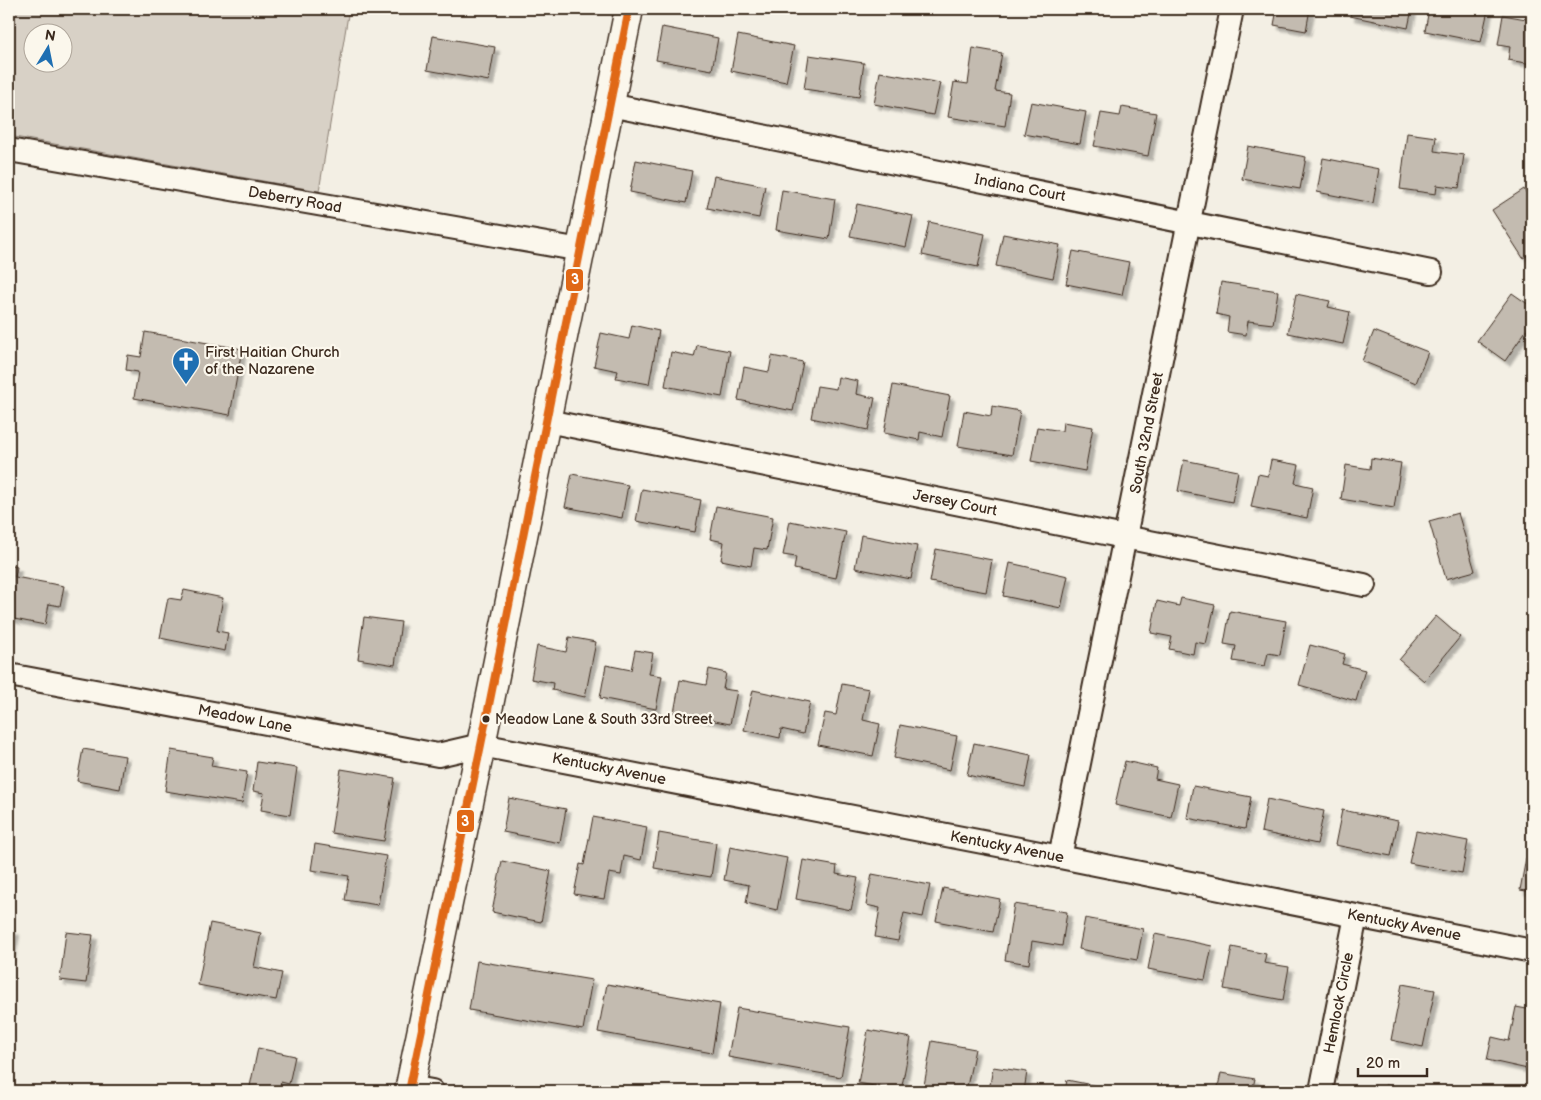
<svg xmlns="http://www.w3.org/2000/svg" width="1541" height="1100" font-family="'Balsamiq Sans',sans-serif">
<style>
.green{fill:#d8d1c6;stroke:#8a7e72;fill-rule:evenodd}
.building{fill:#c3bbb0;stroke:#3b2a1e;filter:url(#shadow)}
.lines{fill:none;stroke-linecap:round;stroke-linejoin:round}
.minor-casing{stroke:#3b2a1e;stroke-width:26}
.tertiary-casing{stroke:#3b2a1e;stroke-width:31}
.minor{stroke:#fbf7ec;stroke-width:22}
.tertiary{stroke:#fbf7ec;stroke-width:28}
.bus-1-casing{stroke:#fbf7ec;stroke-width:11}
.bus-1{stroke:#e06816;stroke-width:8}
.bus-dot{fill:#3b2a1e;stroke:#fbf7ec;stroke-width:2}
.labels{text-anchor:middle;dominant-baseline:central;stroke-width:4.5;stroke-linejoin:round;paint-order:stroke}
.bus-label{font-size:14px;fill:#3b2a1e;stroke:#fbf7ec;text-anchor:start}
.street-label{font-size:15px;fill:#3b2a1e;stroke:#fbf7ec}
.poi-label{font-size:15px;fill:#3b2a1e;stroke:#fbf7ec;text-anchor:start}
.line-badge{stroke:#fbf7ec;stroke-width:2}
.badge-label{font-size:14px;text-anchor:middle;font-weight:bold;fill:#fff}
</style>
<defs>
<filter id="shadow"><feDropShadow dx="4.5" dy="4.5" stdDeviation="1" flood-color="#0004"/></filter>
</defs>
<rect width="100%" height="100%" fill="#f3efe4"/>
<filter id="ink" filterUnits="userSpaceOnUse"><feTurbulence type="fractalNoise" baseFrequency=".02" numOctaves="2"/><feDisplacementMap in="SourceGraphic" scale="10" xChannelSelector="R" yChannelSelector="G"/><feConvolveMatrix kernelMatrix="1 2 1 2 8 2 1 2 1" color-interpolation-filters="sRGB"/></filter>
<g filter="url(#ink)">
<!-- green -->
<path class="green" d="M9,9H349L319,191L9,136ZM32,32H62V62H32Z"/>
<!-- building -->
<g class="building">
<path d="M1277,9H1310L1306,31L1274,25Z"/>
<path d="M1352,9H1412L1408,28L1350,16Z"/>
<path d="M1429,9L1488,10L1481,42L1425,31Z"/>
<path d="M1503,15L1532,20V64L1508,60L1510,47L1498,45Z"/>
<path d="M662,27L718,38L712,70L656,60Z"/>
<path d="M738,35L794,46L786,82L731,71Z"/>
<path d="M433,36L495,47L489,81L427,70Z"/>
<path d="M973,48L1002,53L995,91L1010,93L1005,126L948,117L954,82L968,84Z"/>
<path d="M809,55L864,63L859,97L804,89Z"/>
<path d="M880,72L940,83L933,115L874,104Z"/>
<path d="M1031,102L1086,112L1080,144L1024,134Z"/>
<path d="M1122,107L1156,113L1148,156L1094,146L1101,113L1120,116Z"/>
<path d="M1407,133L1436,137L1434,151L1464,155L1459,188L1437,185L1436,194L1400,189Z"/>
<path d="M1248,146L1306,157L1300,189L1242,179Z"/>
<path d="M1323,158L1379,169L1373,203L1317,192Z"/>
<path d="M636,160L692,171L686,203L630,192Z"/>
<path d="M714,176L765,186L759,218L707,208Z"/>
<path d="M1524,189L1532,203V253L1523,258L1492,210Z"/>
<path d="M782,190L835,199L829,239L776,230Z"/>
<path d="M857,204L913,216L906,247L850,236Z"/>
<path d="M929,222L985,234L978,267L922,255Z"/>
<path d="M1003,234L1060,245L1053,278L996,266Z"/>
<path d="M1073,251L1129,262L1122,295L1066,284Z"/>
<path d="M1221,282L1278,291L1273,324L1248,321L1246,335L1227,332L1229,317L1216,314Z"/>
<path d="M1512,293L1532,307V322L1505,361L1477,341Z"/>
<path d="M1296,294L1330,301L1328,307L1350,312L1343,344L1288,333Z"/>
<path d="M632,325L659,331L649,384L616,378L618,371L594,366L601,333L629,339Z"/>
<path d="M1374,331L1428,352L1416,383L1362,361Z"/>
<path d="M145,332L242,349L230,415L134,398L138,372L126,370L128,355L141,357Z"/>
<path d="M697,345L730,351L722,397L665,386L671,352L694,357Z"/>
<path d="M772,356L803,362L793,411L738,400L744,367L769,372Z"/>
<path d="M838,377L858,381L856,394L875,398L868,430L811,418L817,386L836,389Z"/>
<path d="M893,385L950,396L942,437L920,432L919,440L884,433Z"/>
<path d="M992,406L1020,411L1012,455L958,446L964,411L991,416Z"/>
<path d="M1063,422L1093,427L1085,471L1031,461L1037,427L1062,431Z"/>
<path d="M1371,458L1401,463L1394,508L1341,499L1346,465L1370,469Z"/>
<path d="M1184,460L1238,471L1232,502L1178,491Z"/>
<path d="M1271,460L1299,465L1295,483L1313,487L1307,518L1251,507L1258,474L1268,476Z"/>
<path d="M572,474L628,485L622,518L565,507Z"/>
<path d="M642,489L701,500L695,532L636,521Z"/>
<path d="M716,506L773,517L767,550L754,548L751,566L721,560L724,542L710,539Z"/>
<path d="M1458,513L1475,571L1446,579L1429,521Z"/>
<path d="M790,521L846,532L836,578L794,569L796,557L783,555Z"/>
<path d="M861,535L917,546L911,579L855,568Z"/>
<path d="M936,549L992,560L986,592L930,582Z"/>
<path d="M1010,563L1068,576L1061,608L1003,596Z"/>
<path d="M9,565L17,567L15,577L64,586L60,606L49,604L45,625L9,618Z"/>
<path d="M184,590L223,598L217,631L228,633L225,651L160,638L168,598L181,600Z"/>
<path d="M1181,598L1215,605L1206,644L1195,642L1193,654L1169,649L1172,637L1151,633L1157,601L1179,606Z"/>
<path d="M1230,611L1286,621L1280,655L1268,653L1265,666L1233,661L1236,646L1224,644Z"/>
<path d="M1436,616L1460,637L1424,681L1399,660Z"/>
<path d="M364,617L401,622L395,665L358,659Z"/>
<path d="M569,637L596,642L585,697L552,690L553,683L531,679L537,646L566,652Z"/>
<path d="M1310,645L1345,654L1342,664L1365,670L1356,701L1299,685Z"/>
<path d="M635,650L653,653L649,674L662,676L656,709L600,698L606,665L631,670Z"/>
<path d="M709,669L726,673L723,689L737,691L730,724L674,713L680,680L706,685Z"/>
<path d="M842,684L869,689L863,720L880,724L873,756L818,745L825,713L836,715Z"/>
<path d="M753,690L810,702L803,734L781,729L780,738L744,730Z"/>
<path d="M900,725L957,736L950,770L894,758Z"/>
<path d="M974,743L1031,755L1025,787L967,775Z"/>
<path d="M83,749L125,756L120,789L77,781Z"/>
<path d="M171,750L213,757L211,766L247,772L242,803L165,791Z"/>
<path d="M1125,761L1157,768L1155,779L1178,784L1171,817L1115,805Z"/>
<path d="M257,762L297,768L290,815L261,810L264,793L253,791Z"/>
<path d="M341,769L395,778L384,841L331,833Z"/>
<path d="M1193,786L1251,797L1245,829L1187,818Z"/>
<path d="M509,798L566,809L560,843L503,832Z"/>
<path d="M1267,799L1324,811L1317,844L1261,832Z"/>
<path d="M1342,810L1398,821L1391,856L1335,845Z"/>
<path d="M593,817L647,827L641,860L624,856L621,875L609,873L604,899L574,894L580,864L584,865Z"/>
<path d="M1416,831L1468,841L1462,873L1409,863Z"/>
<path d="M659,833L716,843L711,877L654,868Z"/>
<path d="M315,844L386,856L378,905L345,900L349,876L311,870Z"/>
<path d="M730,847L787,858L777,910L746,903L749,885L724,880Z"/>
<path d="M1526,858L1532,859V892L1520,890Z"/>
<path d="M803,860L837,866L836,874L858,878L851,910L796,899Z"/>
<path d="M502,861L551,871L541,922L492,912Z"/>
<path d="M872,874L930,885L923,917L904,913L898,941L875,937L880,908L866,905Z"/>
<path d="M943,888L1000,899L993,932L936,921Z"/>
<path d="M1014,904L1067,912L1062,946L1032,941L1029,964L1005,960Z"/>
<path d="M1085,918L1143,929L1137,960L1079,949Z"/>
<path d="M210,923L261,933L254,967L282,973L276,1000L198,985Z"/>
<path d="M9,930L15,931L9,960Z"/>
<path d="M66,932L93,935L86,983L60,980Z"/>
<path d="M1155,934L1212,946L1205,980L1148,969Z"/>
<path d="M1232,947L1266,954L1264,963L1289,967L1283,1000L1224,989Z"/>
<path d="M477,961L592,980L583,1030L469,1010Z"/>
<path d="M607,984L720,1004L712,1053L598,1032Z"/>
<path d="M1402,984L1435,990L1423,1047L1391,1040Z"/>
<path d="M1516,1007L1532,1010V1070L1487,1060L1492,1037L1509,1041Z"/>
<path d="M737,1008L850,1027L841,1077L728,1057Z"/>
<path d="M868,1030L911,1038L901,1091L858,1083Z"/>
<path d="M932,1041L975,1049L966,1091H923Z"/>
<path d="M258,1048L295,1056L289,1084L281,1082L279,1091H249Z"/>
<path d="M993,1067L1027,1072L1024,1091H989Z"/>
<path d="M1221,1073L1255,1079L1252,1091H1217Z"/>
<path d="M1067,1080L1097,1086L1096,1091H1065Z"/>
<path d="M1385,1085L1416,1091H1384Z"/>
</g>
<g class="lines">
<!-- minor casing -->
<g class="minor-casing">
<g id="minor">
<path d="M610,105L1431,272"/>
<path d="M9,150L581,250"/>
<path d="M547,421L1364,585"/>
<path d="M9,675L438,755L481,745L1060,857L1532,951"/>
<path d="M1060,857L1232,9"/>
<path d="M410,1087L432,1091"/>
<path d="M1321,1091L1356,916"/>
</g>
</g>
<!-- tertiary casing -->
<g class="tertiary-casing">
<path id="tertiary" d="M409,1091L481,745L629,9"/>
</g>
<!-- minor -->
<use href="#minor" class="minor"/>
<!-- tertiary -->
<use href="#tertiary" class="tertiary"/>
<!-- bus-1 casing -->
<g class="bus-1-casing">
<path id="bus-1" d="M409,1091L481,745L629,9"/>
</g>
<!-- bus-1 -->
<use href="#bus-1" class="bus-1"/>
</g>
</g>
<!-- icons -->
<defs>
<g id="church-pin" transform="scale(1.4375)"><path d="M0 17L-7.5 6A9.5 9.5 0 1 1 7.5 6Z" fill="#1f6fb2" stroke="#fbf7ec"/><path d="M-1.2-6h2.4v3.5h3.3v2.4h-3.3V6h-2.4V-.1h-3.3v-2.4h3.3Z" fill="#fff"/></g>
</defs>
<g fill-rule="evenodd">
<use href="#church-pin" x="186" y="361"/>
</g>
<!-- markers -->
<circle class="bus-dot" cx="486" cy="719" r="4.5"/>
<g class="labels">
<!-- bus labels -->
<g class="bus-label">
<text x="495" y="719">Meadow Lane &amp; South 33rd Street</text>
</g>
<!-- street labels -->
<g class="street-label">
<text transform="translate(1020 188) rotate(11)">Indiana Court</text>
<text transform="translate(295 200) rotate(10)">Deberry Road</text>
<text transform="translate(1147 433) rotate(-79)">South 32nd Street</text>
<text transform="translate(955 503) rotate(11)">Jersey Court</text>
<text transform="translate(245 719) rotate(11)">Meadow Lane</text>
<text transform="translate(609 769) rotate(11)">Kentucky Avenue</text>
<text transform="translate(1007 847) rotate(11)">Kentucky Avenue</text>
<text transform="translate(1404 925) rotate(11)">Kentucky Avenue</text>
<text transform="translate(1339 1003) rotate(-79)">Hemlock Circle</text>
</g>
<!-- poi labels -->
<g class="poi-label">
<text x="205" y="352">First Haitian Church<tspan x="205" dy="17">of the Nazarene</tspan></text>
</g>
</g>
<g class="line-badge">
<rect x="565" y="268" width="19" height="24" rx="5" fill="#e06816"/>
<rect x="456" y="809" width="19" height="24" rx="5" fill="#e06816"/>
</g>
<g class="badge-label">
<text x="575" y="284">3</text>
<text x="465" y="826">3</text>
</g>
<!-- margin -->
<rect width="1541" height="1100" fill="none" stroke="#fbf7ec" stroke-width="30"/>
<rect x="15" y="15" width="1511" height="1070" fill="none" stroke="#3b2a1e" stroke-width="2" filter="url(#ink)"/>
<!-- north arrow -->
<g transform="translate(48 48) rotate(10)"><circle r="24" fill="#fbf7ec" stroke="#aea59a"/>
<path d="M0-4L9 19L0 12L-9 19Z" fill="#1f6fb2"/>
<text y="-8" font-size="14" font-weight="bold" text-anchor="middle" fill="#3b2a1e">N</text>
</g>
<!-- scale -->
<path d="M1358 1068v8h69v-8" fill="none" stroke="#3b2a1e" stroke-width="2.5"/>
<text x="1366" y="1068" font-size="15" fill="#3b2a1e" stroke="#fbf7ec" stroke-width="4" paint-order="stroke">20 m</text>
</svg>
